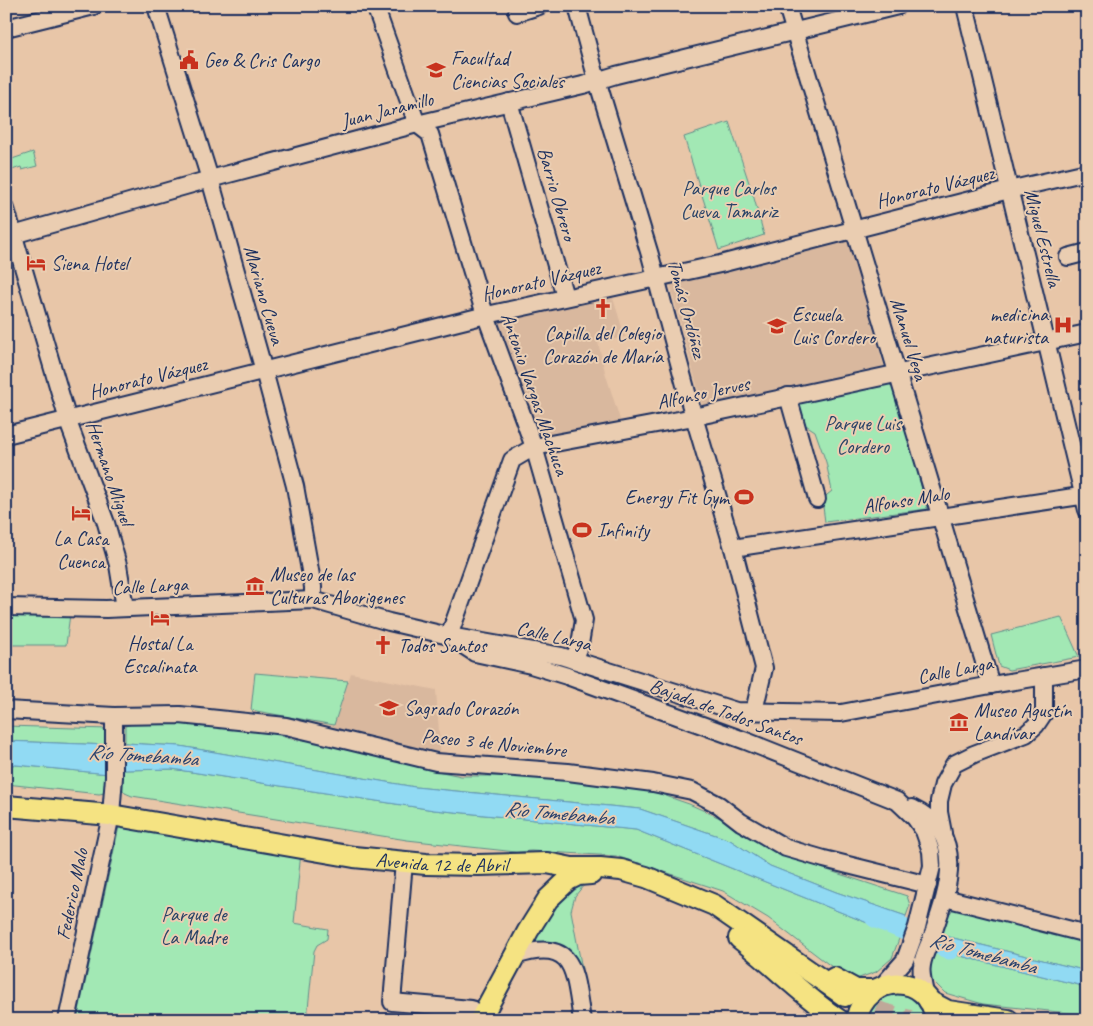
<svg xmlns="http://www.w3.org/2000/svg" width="1093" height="1026" font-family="Caveat,sans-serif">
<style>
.built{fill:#d9b89e}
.green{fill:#a2e8b4;stroke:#5e8c89}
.water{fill:#91daf3;stroke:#6296b7}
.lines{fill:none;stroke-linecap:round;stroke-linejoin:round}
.river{stroke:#91daf3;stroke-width:21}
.major-tunnel{stroke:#bfa899;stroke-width:20;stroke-dasharray:20 10;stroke-linecap:butt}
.minor-casing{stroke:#1b2f5e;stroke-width:20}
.major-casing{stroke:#1b2f5e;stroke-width:24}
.minor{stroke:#eacdb1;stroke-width:16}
.major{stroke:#f5e382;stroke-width:20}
.labels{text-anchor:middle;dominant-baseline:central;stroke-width:4;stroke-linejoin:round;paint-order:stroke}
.poi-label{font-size:20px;fill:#1b2f5e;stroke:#eacdb1;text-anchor:start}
.street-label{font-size:20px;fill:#1b2f5e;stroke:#eacdb1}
.park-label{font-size:20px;fill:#284267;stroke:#eacdb1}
.water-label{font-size:21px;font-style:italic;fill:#27406d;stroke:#eacdb1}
</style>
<rect width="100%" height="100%" fill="#e8c6a8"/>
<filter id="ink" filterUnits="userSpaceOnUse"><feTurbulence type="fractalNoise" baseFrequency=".02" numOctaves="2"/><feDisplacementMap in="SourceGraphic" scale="10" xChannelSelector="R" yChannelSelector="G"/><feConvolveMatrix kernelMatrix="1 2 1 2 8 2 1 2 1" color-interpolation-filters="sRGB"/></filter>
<g filter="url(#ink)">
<!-- built -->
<g class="built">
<path d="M847,239L884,367L703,408L670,284Z"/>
<path d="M612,295L625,337L598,342L605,372L622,426L535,441L496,320Z"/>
<path d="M351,673L436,690L441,760L332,732Z"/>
</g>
<!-- green -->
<g class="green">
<path d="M729,122L754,198L764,235L719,250L684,137Z"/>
<path d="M33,152L37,166L22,170L21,167L6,172V161Z"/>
<path d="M891,381L902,410L927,509L825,522L822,499L832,491L826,462L815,431L798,420L793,401Z"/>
<path d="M6,613L70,614L66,645H6Z"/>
<path d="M1061,617L1079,657L1009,670L999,666L991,635Z"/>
<path d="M255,673L348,681L334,725L251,710Z"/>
<path d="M176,723L272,730C283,740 304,742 318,739L418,767L461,776H547L640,787L689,804L729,822L781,851L824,869L907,896L910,905L906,916L836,892L770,866L730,840L640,809L415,787L180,746L125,743V726L133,724Z"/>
<path d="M6,726L109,729V745L6,741Z"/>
<path d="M6,764L109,774L105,793L99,794L6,784Z"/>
<path d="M172,769L434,810L636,830L900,936L892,958L876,972L856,979L836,970L768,918L723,891L616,856L531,851L516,852L407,840L132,796L125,793L123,790V770Z"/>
<path d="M120,822L301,852L294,923L328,929L327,939L317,945L314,951L307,1018L329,1020H77Z"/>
<path d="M584,885L575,896L571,911L582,969C559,952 563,939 531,946L538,926L567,889Z"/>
<path d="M953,909L976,911L1087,940V971L941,935L947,917Z"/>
<path d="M936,950L1087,987V1015L983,1004L945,993L931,979L928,972Z"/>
<path d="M897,991L915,997L929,1020H866C868,1002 882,996 897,991Z"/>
</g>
<!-- water -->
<g class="water">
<path d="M6,741L109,745V774L6,764Z"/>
<path d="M125,743L180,746L415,787L640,809L730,840L770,866L836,892L906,916L900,936L636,830L434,810L172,769L123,770Z"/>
<path d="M941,935L1087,971V987L936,950Z"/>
</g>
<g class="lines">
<!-- river -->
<path class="river" d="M875,917L950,949"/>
<!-- major-tunnel -->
<path class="major-tunnel" d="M848,997L883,1013L910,1020"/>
<!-- minor casing -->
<g class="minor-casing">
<g id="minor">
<path d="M156,6L210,179L264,371L295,486L313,587V600"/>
<path d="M375,6L417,124L430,134L482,305L534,447L584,620L580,644L573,660"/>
<path d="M577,6L597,80L650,255L689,400L733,548L764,668L754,711"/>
<path d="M787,6L991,685"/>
<path d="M965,6L1087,510"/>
<path d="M517,13L539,6"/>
<path d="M6,28L94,6"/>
<path d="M509,102L565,297"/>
<path d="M6,209L70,427L106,523L118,565L125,608"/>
<path d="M6,237L210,179L417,124L583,85L616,75L898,6"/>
<path d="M1068,257L1087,252"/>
<path d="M788,396L817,499"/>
<path d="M6,435L478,317L720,264L1009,190L1087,172"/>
<path d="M733,548L1087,495"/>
<path d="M6,607L106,609L313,600L389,622L449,636L561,656L736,711L841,713L991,685L1087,669"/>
<path d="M449,636L512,460L534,447L694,417L1087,333"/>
<path d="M455,640L475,653L531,665L567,676L746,741L897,801L915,818L924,831L931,851L932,866L917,927L905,960L882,986"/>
<path d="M6,710L114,716L180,715L286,726L436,762L568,772L653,783L692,791L719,805L741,822L786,848L824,859L928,885"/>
<path d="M912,808C970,835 947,893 931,939C928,947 923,956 922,965C920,974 924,986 925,995"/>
<path d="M943,833L939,812V801L943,784L954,764L974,754L1026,734L1036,725L1044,713V676"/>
<path d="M404,862L392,1002L471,1009"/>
<path d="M945,898L1087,934"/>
<path d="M515,956C576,936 574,972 582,1020"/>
<path d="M67,1020L111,815L114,777V716"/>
</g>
</g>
<!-- major casing -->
<g class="major-casing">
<g id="major">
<path id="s1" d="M6,806L111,815L354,857L426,864L478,865L547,863L572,868H600L621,870L646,877L714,905L845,996"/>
<path d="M739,938C773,964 803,996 839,1020"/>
<path d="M834,978L856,990H874"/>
<path d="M929,1001L948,1011L1008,1020"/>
<path d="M480,1020L528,931L548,899L568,880L578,875L591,874"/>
<path d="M856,1020C867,971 930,972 936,1020"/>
</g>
</g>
<!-- minor -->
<use href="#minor" class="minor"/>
<!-- major -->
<use href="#major" class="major"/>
</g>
</g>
<!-- icons -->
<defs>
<g id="civic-bare" transform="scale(1.5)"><path d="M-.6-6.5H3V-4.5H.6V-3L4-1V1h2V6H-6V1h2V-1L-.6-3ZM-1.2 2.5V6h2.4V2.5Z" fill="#c8321e" stroke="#eacdb1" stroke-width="2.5" paint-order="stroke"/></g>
<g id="university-bare" transform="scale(1.5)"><path d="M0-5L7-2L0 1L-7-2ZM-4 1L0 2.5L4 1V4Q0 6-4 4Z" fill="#c8321e" stroke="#eacdb1" stroke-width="2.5" paint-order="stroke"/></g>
<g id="hotel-bare" transform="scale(1.5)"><path d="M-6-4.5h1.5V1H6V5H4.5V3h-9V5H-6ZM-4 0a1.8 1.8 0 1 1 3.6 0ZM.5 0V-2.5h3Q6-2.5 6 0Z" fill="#c8321e" stroke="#eacdb1" stroke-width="2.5" paint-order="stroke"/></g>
<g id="church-bare" transform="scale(1.5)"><path d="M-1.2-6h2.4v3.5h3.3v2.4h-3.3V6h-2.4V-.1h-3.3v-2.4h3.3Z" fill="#c8321e" stroke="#eacdb1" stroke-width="2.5" paint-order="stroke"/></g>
<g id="hospital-bare" transform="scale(1.5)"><path d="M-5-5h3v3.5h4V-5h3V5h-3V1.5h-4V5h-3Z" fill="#c8321e" stroke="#eacdb1" stroke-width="2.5" paint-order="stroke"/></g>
<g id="school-bare" transform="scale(1.5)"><path d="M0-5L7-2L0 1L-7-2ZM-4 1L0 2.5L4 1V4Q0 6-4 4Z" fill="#c8321e" stroke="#eacdb1" stroke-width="2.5" paint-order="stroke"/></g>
<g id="stadium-bare" transform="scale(1.5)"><path d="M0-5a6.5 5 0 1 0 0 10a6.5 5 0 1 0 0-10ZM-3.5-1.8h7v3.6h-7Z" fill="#c8321e" stroke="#eacdb1" stroke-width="2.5" paint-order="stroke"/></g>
<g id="museum-bare" transform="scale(1.5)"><path d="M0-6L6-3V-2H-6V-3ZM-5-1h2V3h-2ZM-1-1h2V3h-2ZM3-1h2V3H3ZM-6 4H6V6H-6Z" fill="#c8321e" stroke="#eacdb1" stroke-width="2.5" paint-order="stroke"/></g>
</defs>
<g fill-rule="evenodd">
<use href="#civic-bare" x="189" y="60"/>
<use href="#university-bare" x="436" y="70"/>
<use href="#hotel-bare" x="36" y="263"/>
<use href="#church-bare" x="603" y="308"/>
<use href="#hospital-bare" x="1063" y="325"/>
<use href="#school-bare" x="777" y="326"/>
<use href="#stadium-bare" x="744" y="497"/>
<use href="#hotel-bare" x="81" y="513"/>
<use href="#stadium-bare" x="582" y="530"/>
<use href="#museum-bare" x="255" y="586"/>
<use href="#hotel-bare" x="160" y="618"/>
<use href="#church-bare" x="383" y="645"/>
<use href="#school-bare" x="389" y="708"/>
<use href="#museum-bare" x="959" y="722"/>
</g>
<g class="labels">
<!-- poi labels -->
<g class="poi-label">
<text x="451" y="58">Facultad<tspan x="451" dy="23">Ciencias Sociales</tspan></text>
<text x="204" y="60">Geo &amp; Cris Cargo</text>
<text x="51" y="263">Siena Hotel</text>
<text x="792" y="314">Escuela<tspan x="792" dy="23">Luis Cordero</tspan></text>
<text x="1048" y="314" text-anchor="end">medicina<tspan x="1048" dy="23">naturista</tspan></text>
<text x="603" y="333" text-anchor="middle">Capilla del Colegio<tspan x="603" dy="23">Corazón de María</tspan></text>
<text x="729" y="497" text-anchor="end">Energy Fit Gym</text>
<text x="597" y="530">Infinity</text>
<text x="81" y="538" text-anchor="middle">La Casa<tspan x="81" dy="23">Cuenca</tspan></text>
<text x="270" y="574">Museo de las<tspan x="270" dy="23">Culturas Aborigenes</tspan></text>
<text x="160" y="643" text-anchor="middle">Hostal La<tspan x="160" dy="23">Escalinata</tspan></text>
<text x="398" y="645">Todos Santos</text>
<text x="404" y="708">Sagrado Corazón</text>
<text x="974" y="710">Museo Agustín<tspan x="974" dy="23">Landívar</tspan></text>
</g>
<!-- street labels -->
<g class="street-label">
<text transform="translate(387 110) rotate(-14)">Juan Jaramillo</text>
<text transform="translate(935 187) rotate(-14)">Honorato Vázquez</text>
<text transform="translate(557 194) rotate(74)">Barrio Obrero</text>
<text transform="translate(1043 238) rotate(76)">Miguel Estrella</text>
<text transform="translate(541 281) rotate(-13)">Honorato Vázquez</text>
<text transform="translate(264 295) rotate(74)">Mariano Cueva</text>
<text transform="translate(687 309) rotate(75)">Tomás Ordóñez</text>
<text transform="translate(909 339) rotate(73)">Manuel Vega</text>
<text transform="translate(148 378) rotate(-14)">Honorato Vázquez</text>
<text transform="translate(703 393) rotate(-12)">Alfonso Jerves</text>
<text transform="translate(535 394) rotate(71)">Antonio Vargas Machuca</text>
<text transform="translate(110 473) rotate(71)">Hermano Miguel</text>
<text transform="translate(906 500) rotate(-9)">Alfonso Malo</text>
<text transform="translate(150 586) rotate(-3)">Calle Larga</text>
<text transform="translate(554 636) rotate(13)">Calle Larga</text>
<text transform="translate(955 670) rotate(-11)">Calle Larga</text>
<text transform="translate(726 712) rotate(20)">Bajada de Todos Santos</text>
<text transform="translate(494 743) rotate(6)">Paseo 3 de Noviembre</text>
<text stroke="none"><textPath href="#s1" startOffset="440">Avenida 12 de Abril</textPath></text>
<text transform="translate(72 894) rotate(-78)">Federico Malo</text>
</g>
<!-- park labels -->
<g class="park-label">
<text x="729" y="188">Parque Carlos<tspan x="729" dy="23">Cueva Tamariz</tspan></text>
<text x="863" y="423">Parque Luis<tspan x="863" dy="23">Cordero</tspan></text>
<text x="194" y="914">Parque de<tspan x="194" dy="23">La Madre</tspan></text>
</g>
<!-- water labels -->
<g class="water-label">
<text transform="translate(143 755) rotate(4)">Río Tomebamba</text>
<text transform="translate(559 813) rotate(5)">Río Tomebamba</text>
<text transform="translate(983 953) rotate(15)">Río Tomebamba</text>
</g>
</g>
<!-- margin -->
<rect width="1093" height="1026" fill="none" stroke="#eacdb1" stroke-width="25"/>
<rect x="12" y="12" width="1068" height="1001" fill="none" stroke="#1b2f5e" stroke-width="2" filter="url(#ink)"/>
</svg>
